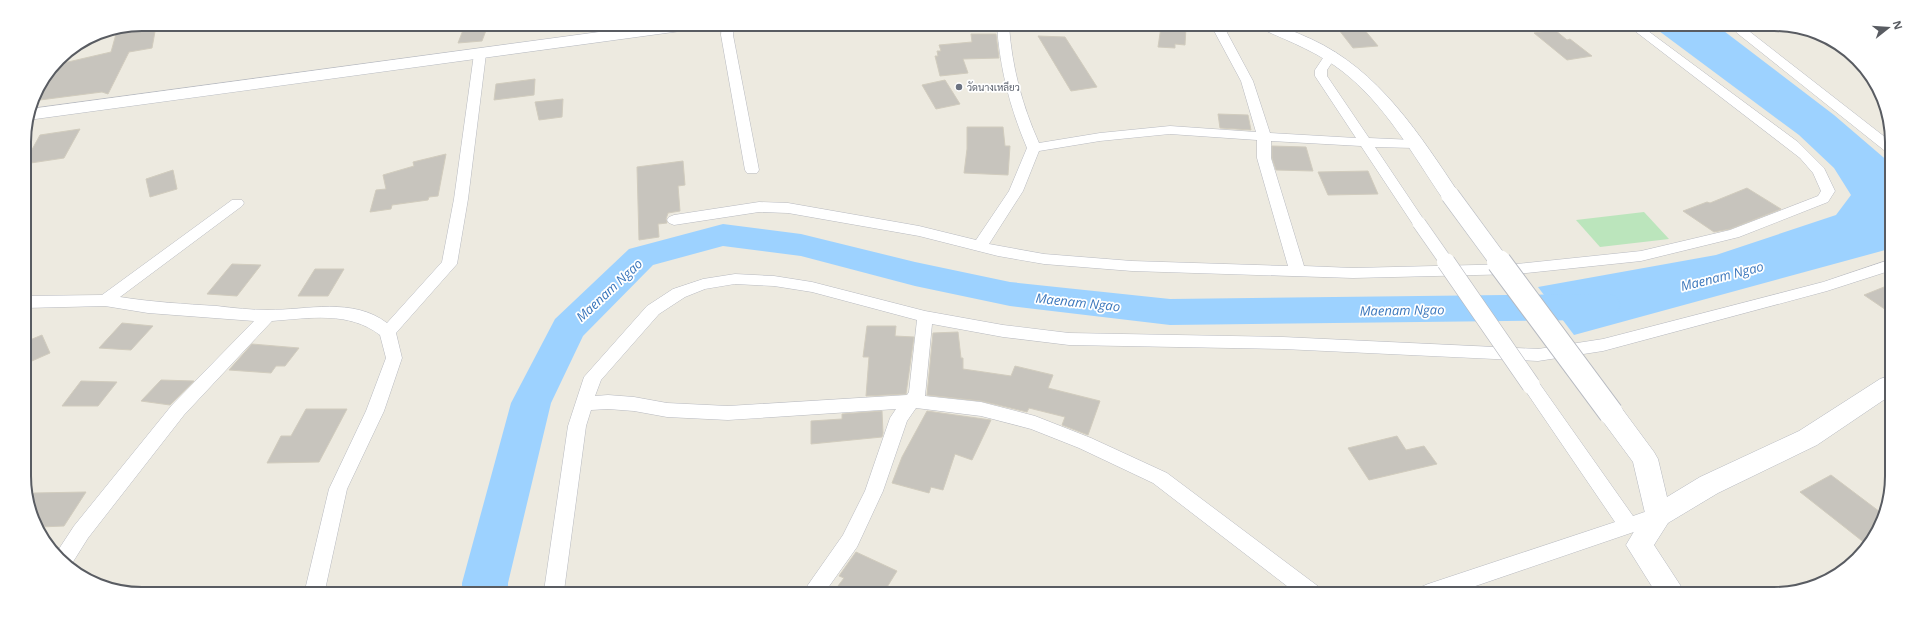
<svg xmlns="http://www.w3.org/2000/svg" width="1916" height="618" font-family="'Open Sans',Sarabun,sans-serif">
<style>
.green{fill:#bbe5bc}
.water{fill:#9dd2ff}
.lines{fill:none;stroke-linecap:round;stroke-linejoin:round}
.river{fill:#9dd2ff;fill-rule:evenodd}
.building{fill:#c7c4bd;stroke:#d1ccbe}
.street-casing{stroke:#b8bac0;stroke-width:1}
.secondary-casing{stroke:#b6b9c0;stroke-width:1}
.street{fill:#fff;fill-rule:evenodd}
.secondary{fill:#fff;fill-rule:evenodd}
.street-bridge-far1-casing{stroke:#b8bac0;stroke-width:14;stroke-linecap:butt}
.street-bridge-casing{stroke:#b8bac0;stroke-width:19;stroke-linecap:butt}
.secondary-bridge-far1-casing{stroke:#b6b9c0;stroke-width:19;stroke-linecap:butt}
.secondary-bridge-casing{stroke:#b6b9c0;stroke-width:26;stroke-linecap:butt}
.street-bridge-far1{stroke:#fff;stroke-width:13}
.street-bridge{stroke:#fff;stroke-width:18}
.secondary-bridge-far1{stroke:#fff;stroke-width:18}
.secondary-bridge{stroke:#fff;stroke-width:24}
.worship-dot{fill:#6b7280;stroke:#fff;stroke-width:1.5}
.labels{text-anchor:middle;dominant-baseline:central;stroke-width:3.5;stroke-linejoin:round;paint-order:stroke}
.far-worship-label{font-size:10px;fill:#5b616d;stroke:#fff;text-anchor:start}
.water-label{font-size:13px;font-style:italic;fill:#3b77bc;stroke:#fff}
.rim{fill:none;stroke:#595c62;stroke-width:2}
</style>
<rect width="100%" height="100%" fill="#edeae0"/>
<!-- green -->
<path class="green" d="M1644,212L1669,239L1600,247L1576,220Z"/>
<!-- water -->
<path class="water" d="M1655,28H1720L1834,115L1890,163L1889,249L1574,335L1538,287L1716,255L1836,215L1851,195L1834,168L1799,135Z"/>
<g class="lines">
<!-- river -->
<path class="river" d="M723,224L801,234L915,262L1010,282L1170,299L1595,294L1603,292L1616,296L1621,305L1616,314L1595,320L1170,325L1010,306L915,286L801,256L723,246L653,265L583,336L551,403L508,583V591H462V583L511,403L555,319L629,249Z"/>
</g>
<!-- building -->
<g class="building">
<path d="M465,25H488L482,41L458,43Z"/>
<path d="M156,26L152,48L129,52L108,94L102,92L32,101L33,97L46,78L53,77L55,65L111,52L116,34Z"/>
<path d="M1161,27H1186L1185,45L1175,44V48L1158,47Z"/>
<path d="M1363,28L1378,46L1353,48L1339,30Z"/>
<path d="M1555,30L1567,40L1570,39L1592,56L1567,60L1534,33Z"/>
<path d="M971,34H996L999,58L963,59L968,73L940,76L935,56H938L937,51H941L939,45L972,42Z"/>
<path d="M1038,36L1065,37L1097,87L1071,91Z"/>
<path d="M535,79L534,95L494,100L496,84Z"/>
<path d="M945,80L960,104L936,109L922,85Z"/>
<path d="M563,99L562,117L539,120L535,102Z"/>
<path d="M1218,114L1248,115L1251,130L1220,128Z"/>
<path d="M967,127H1003L1005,146H1010L1008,175L964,173L967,149Z"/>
<path d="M80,129L64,158L24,164L40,135Z"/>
<path d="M1272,146L1306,147L1313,171L1276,170L1272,158Z"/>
<path d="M446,154L438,196L429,197L428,200L392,205L391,209L370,212L376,190L386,189L383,175L414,166L413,162Z"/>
<path d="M683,161L685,185L678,186L680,211L668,213L666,219L667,223L658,224L659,237L639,240L637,167Z"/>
<path d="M173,170L177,189L150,197L146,179Z"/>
<path d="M1368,171L1378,194L1328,195L1318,172Z"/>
<path d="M1747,188L1781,209L1730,229L1714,232L1683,211L1707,202L1710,203Z"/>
<path d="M232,264L261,265L237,296L207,294Z"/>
<path d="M315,269H344L328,296H298Z"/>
<path d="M1889,285V312L1864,295Z"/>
<path d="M122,323L153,326L131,350L99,348Z"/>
<path d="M867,326H896L895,336L914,337L906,394L866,396L869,357H863Z"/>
<path d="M958,332L961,358H963V369L1011,376L1015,366L1053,375L1048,388L1100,401L1088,435L1062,425L1065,417L1029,408L1027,412L981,401L927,395L933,333Z"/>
<path d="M42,335L50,353L25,364V342Z"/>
<path d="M252,344L299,348L285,366H276L271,373L229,370Z"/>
<path d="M161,380L194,381L170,405L141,401Z"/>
<path d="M81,381L117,382L98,406H62Z"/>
<path d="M306,409H347L319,462L267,463L281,436H291Z"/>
<path d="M882,411L883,433L882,437L811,444V421L842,419V414Z"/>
<path d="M927,411L991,420L972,460L955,454L943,490L931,487L929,493L892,483L902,457Z"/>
<path d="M1397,436L1406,450L1424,446L1437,464L1369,480L1348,448Z"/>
<path d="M1831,475L1884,515L1873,540L1866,544L1800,492Z"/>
<path d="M86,492L64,526L40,527L28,502L34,493Z"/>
<path d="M856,552L897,571L884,592H849L838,586L844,578L839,576Z"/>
</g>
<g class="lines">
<!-- street casing -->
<g class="street-casing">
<g id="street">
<path d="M722,25H734L733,35L759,170L757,173H747L745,170L721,35Z"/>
<path d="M997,26H1009C1012,67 1022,105 1039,143L1100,133L1170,126L1256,132L1241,81L1212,27H1224L1253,81L1270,133L1356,138L1315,76V70L1327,52H1335L1337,55L1327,70V76L1369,138L1414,140L1419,141L1421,144L1419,147L1414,148L1375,147L1426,223L1424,226H1414L1361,146L1271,141V158L1304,266L1353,268L1517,264L1641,251L1730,230L1818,196L1821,191L1813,173L1800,158L1631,28H1644L1798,142L1824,168L1835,191L1828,202L1739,237L1641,261L1517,274L1353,278L1132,271L1044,264L998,256L919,236L788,213L759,212L674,225L669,223L667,220L669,217L674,215L759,202L788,203L919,226L976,240L1009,191L1027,148C1010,108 1000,69 997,26ZM1170,134L1257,140V158L1288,266L1132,261L1044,254L989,244L1023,191L1039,151L1100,141Z"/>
<path d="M1733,28H1745L1890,141V152L1885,151L1737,33Z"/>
<path d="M480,50L486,54L468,199L457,264L396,333L402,358L384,411L347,489L325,590H305L329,489L366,411L386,358L380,335C349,311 309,318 272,321L184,415L88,538L71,565L55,555L74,526L172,405L254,321L148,313L105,306L25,308V296L102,295L232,200H242L244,203L242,206L120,297C152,302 184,304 217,306C234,308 251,310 268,310C307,310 353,297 387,323L442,262L454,199L474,54Z"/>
<path d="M1889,260V271L1827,291L1603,351L1538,361L1283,349L1069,345L1003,337L932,324L925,396L981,402L1035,416L1091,438L1167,473L1319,587L1322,593H1296L1153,483L1079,448L1031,429L981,416L916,408L907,421L883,491L857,547L825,592H803L843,535L865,491L890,418L896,409L728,420L667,417L634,411L608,409L591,410L586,426L564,591H544L568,426L584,377L647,306L673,289L703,279L735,274L774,276L812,282L925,311L1003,325L1069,333L1283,337L1538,349L1603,339L1823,282ZM735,284L774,286L812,292L917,320L909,392L907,395L728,406L667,403L634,397L608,395L595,396L601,380L659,314L685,297L705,289Z"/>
<path d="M1531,378L1537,380L1633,516L1659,507L1666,509L1669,515L1666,521L1455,593H1418L1421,587L1428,584L1615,522L1525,390L1522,385L1525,380Z"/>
</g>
</g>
<!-- secondary casing -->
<g class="secondary-casing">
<g id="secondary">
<path d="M651,25H696L694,28L688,30L28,120L30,109Z"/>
<path d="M1262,27C1283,25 1292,31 1311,39C1379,70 1420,135 1460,195L1457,199L1450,201L1443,199C1413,155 1385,104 1342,71C1319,53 1291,42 1264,30Z"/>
<path d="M1889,376L1888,397L1817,445L1718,493L1668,523L1654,545L1686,594L1656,593L1626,545L1645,513L1633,462L1602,420L1599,413L1602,406L1611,404L1620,406L1654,452L1658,459L1667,497L1700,477L1799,431L1880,379Z"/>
</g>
</g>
<!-- street -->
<use href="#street" class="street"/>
<!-- secondary -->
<use href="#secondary" class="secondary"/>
<!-- street-bridge-far1 casing -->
<g class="street-bridge-far1-casing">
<path id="street-bridge-far1" d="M1419,223L1447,263"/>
</g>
<!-- street-bridge casing -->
<g class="street-bridge-casing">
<path id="street-bridge" d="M1446,262L1531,385"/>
</g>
<!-- secondary-bridge-far1 casing -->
<g class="secondary-bridge-far1-casing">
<path id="secondary-bridge-far1" d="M1450,195L1500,263"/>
</g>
<!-- secondary-bridge casing -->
<g class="secondary-bridge-casing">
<path id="secondary-bridge" d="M1499,262L1611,413"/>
</g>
<!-- street-bridge-far1 -->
<use href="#street-bridge-far1" class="street-bridge-far1"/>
<!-- street-bridge -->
<use href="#street-bridge" class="street-bridge"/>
<!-- secondary-bridge-far1 -->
<use href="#secondary-bridge-far1" class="secondary-bridge-far1"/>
<!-- secondary-bridge -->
<use href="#secondary-bridge" class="secondary-bridge"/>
</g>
<!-- markers -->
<circle class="worship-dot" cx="959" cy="87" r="4"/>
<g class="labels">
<!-- far-worship labels -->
<g class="far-worship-label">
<text x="967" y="87">วัดนางเหลียว</text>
</g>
<!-- water labels -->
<g class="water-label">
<text transform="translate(1722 276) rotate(-14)">Maenam Ngao</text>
<text transform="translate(609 290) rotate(-43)">Maenam Ngao</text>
<text transform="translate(1078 302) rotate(6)">Maenam Ngao</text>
<text transform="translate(1402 310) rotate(-1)">Maenam Ngao</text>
</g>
</g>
<!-- crop -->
<path d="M0 0H1916V618H0ZM142 31H1774A111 111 0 0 1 1885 142V476A111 111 0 0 1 1774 587H142A111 111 0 0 1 31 476V142A111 111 0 0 1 142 31Z" fill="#fff" fill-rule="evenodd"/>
<path class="rim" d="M142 31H1774A111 111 0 0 1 1885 142V476A111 111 0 0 1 1774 587H142A111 111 0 0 1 31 476V142A111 111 0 0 1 142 31Z"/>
<!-- north arrow -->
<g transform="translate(1888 28) rotate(73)" stroke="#ffffff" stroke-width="3" paint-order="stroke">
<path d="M0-3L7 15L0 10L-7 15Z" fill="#595c62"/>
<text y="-6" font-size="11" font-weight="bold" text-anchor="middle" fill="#595c62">N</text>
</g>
</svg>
